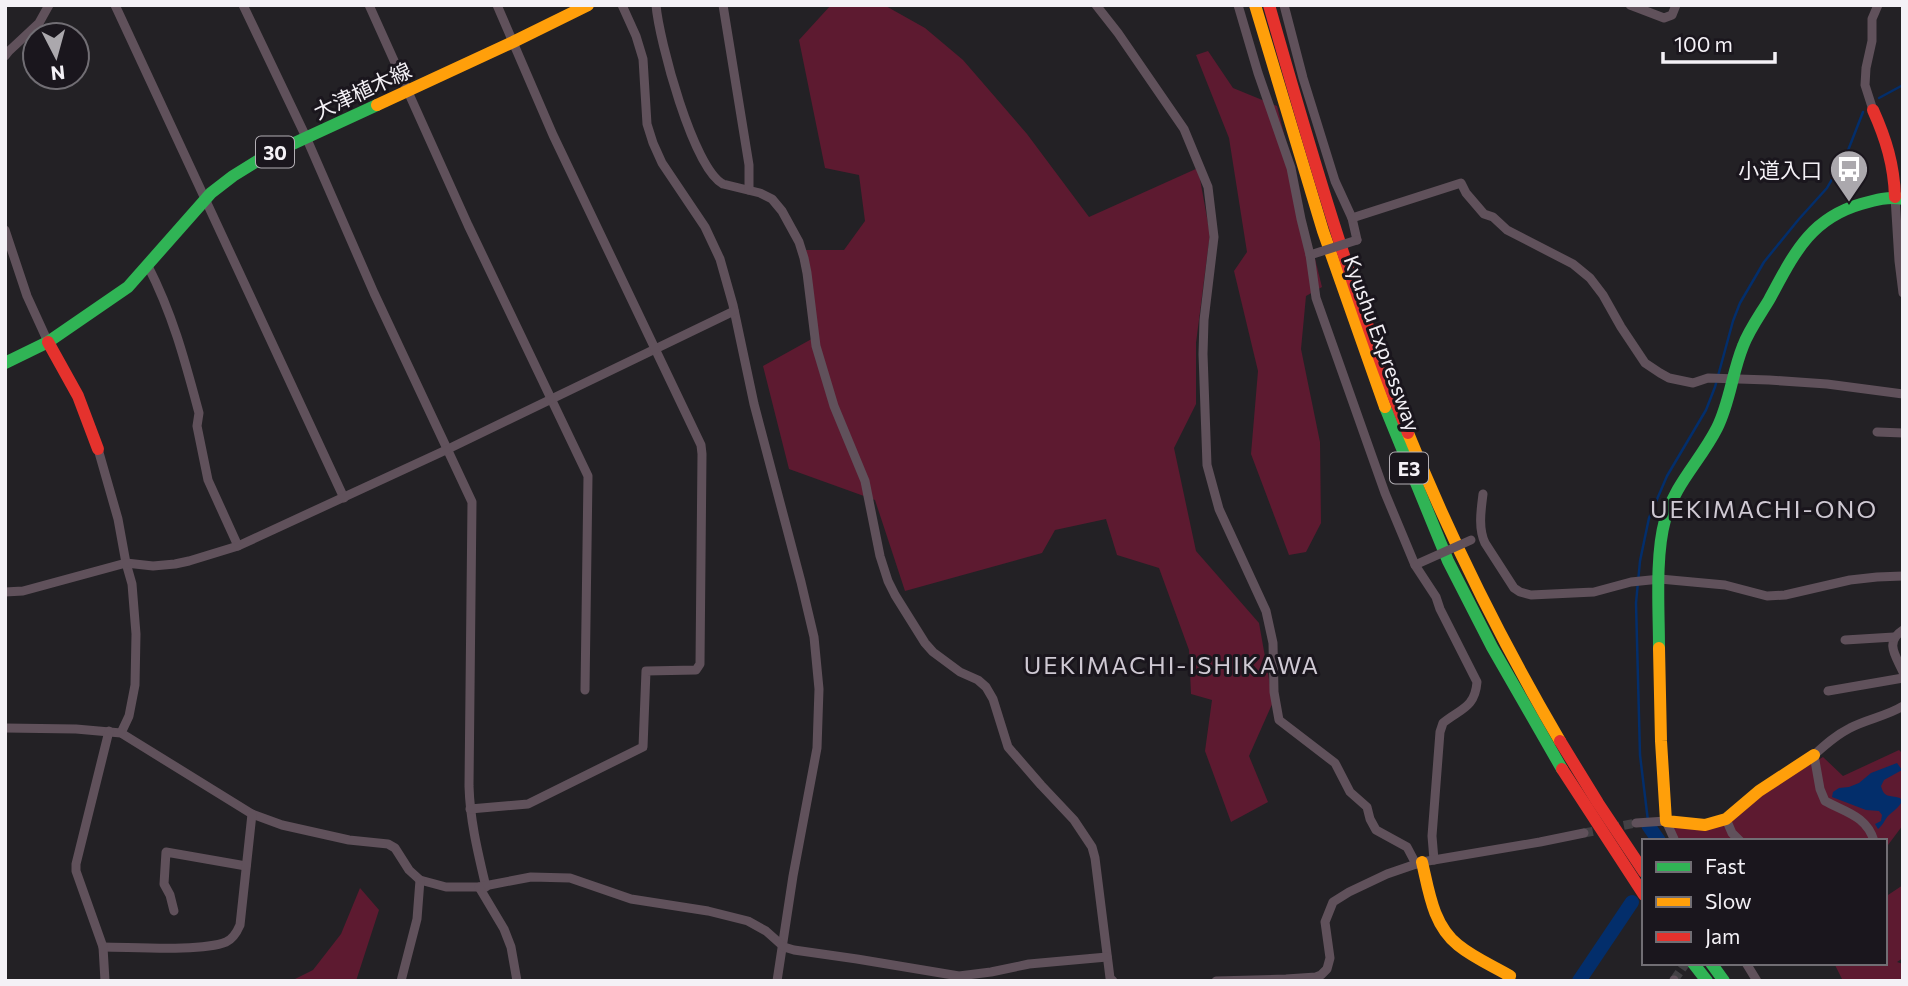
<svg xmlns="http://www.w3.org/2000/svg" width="1908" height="986" font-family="Commissioner,'Noto Sans JP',sans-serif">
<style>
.green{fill:#5d1a30}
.water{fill:#032e6b}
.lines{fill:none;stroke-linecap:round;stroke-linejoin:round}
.stream{stroke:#032e6b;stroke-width:2.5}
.river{stroke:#032e6b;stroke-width:14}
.street-tunnel{stroke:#424044;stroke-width:9;stroke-dasharray:9 4.5;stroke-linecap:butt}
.street{stroke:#60515b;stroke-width:9}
.fast{stroke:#30b455;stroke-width:12}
.slow{stroke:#ff9f0a;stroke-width:12}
.jam{stroke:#e5322d;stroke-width:12}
.street-bridge{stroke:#60515b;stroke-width:9}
.labels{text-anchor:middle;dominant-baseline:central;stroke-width:6;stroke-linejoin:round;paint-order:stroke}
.shield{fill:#1a161d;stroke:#b3afb5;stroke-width:2}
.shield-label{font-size:19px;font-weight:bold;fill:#f4f1f6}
.street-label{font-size:21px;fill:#f4f1f6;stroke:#1a161d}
.poi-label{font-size:21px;fill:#f4f1f6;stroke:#1a161d;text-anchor:end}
.quarter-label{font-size:24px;letter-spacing:2px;fill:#cfc9d3;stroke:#1a161d}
</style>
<rect width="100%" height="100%" fill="#232125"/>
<!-- green -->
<g class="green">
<path d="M831,5H884L925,28L963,60L1027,134L1089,217L1198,168L1210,234L1196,343V404L1174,448L1196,551L1259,623L1273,702L1249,756L1268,802L1231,822L1205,751L1212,700L1191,694L1189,650L1159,568L1117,555L1106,519L1055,530L1042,553L905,591L875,500L789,469L763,366L817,336L806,250H844L865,221L859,175L825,168L799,40Z"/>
<path d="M1208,51L1233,88L1277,106L1322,287L1306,296L1301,349L1320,442L1321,523L1306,552L1289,555L1251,454L1258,371L1234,271L1247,252L1229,138L1196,55Z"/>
<path d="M1899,750L1903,754V825L1885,849V841H1681L1668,825L1709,828L1776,785L1823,757L1843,776Z"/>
<path d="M1903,885V958L1897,962L1903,964V981H1843L1834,963H1885V897Z"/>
<path d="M360,888L379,910L356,981H291L313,970L341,934Z"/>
</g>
<!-- water -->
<path class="water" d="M1897,763L1902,770L1884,780L1881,786C1884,798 1889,795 1900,798L1902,801C1899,808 1893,811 1888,816C1884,821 1883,825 1878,829L1875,824L1881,821L1882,815L1879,811L1866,810L1832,797L1833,792L1839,788L1849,787L1859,783L1871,773Z"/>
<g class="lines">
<!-- stream -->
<g class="stream">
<path d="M1879,98L1903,85"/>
<path d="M1648,821L1640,755L1636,603L1640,561L1649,518L1667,476L1706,410L1715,387L1733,321L1740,303L1764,262L1799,219L1827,188L1847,153L1863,112"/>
</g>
<!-- river -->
<g class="river">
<path d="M1648,825L1659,841"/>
<path d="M1579,981L1632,902"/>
</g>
<!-- street-tunnel -->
<g class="street-tunnel">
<path d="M1584,833L1636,823"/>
<path d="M1674,980L1686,963"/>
</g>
<!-- street -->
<g class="street">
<path d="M115,5L344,498"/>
<path d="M243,5L306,137L374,293L472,502L469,786C470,821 478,853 486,887"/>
<path d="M369,5L468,225L588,476L585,690"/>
<path d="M622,5L636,36L643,59L647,124L653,143L662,163L705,227L720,259L733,305L754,404L801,582L814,637L819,689L817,748L793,876L777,981"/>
<path d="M656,5C659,40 693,168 723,184L760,193L772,199L782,211L799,242L804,258L807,273L816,346L834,406L865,481L880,556L888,581L895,595L925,643L933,652L960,672L978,680L986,687L993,699L1008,747L1041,785L1074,820L1092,847L1095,858L1110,978L1113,981"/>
<path d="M723,5L749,165V190"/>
<path d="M1096,5L1118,33L1184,129L1208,187L1214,237L1204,320L1203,354L1207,465L1219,509L1266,611L1273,643L1274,692L1279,720L1335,763L1350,792L1367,807L1370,819L1376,830L1407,847L1416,864"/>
<path d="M1238,5L1258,73L1291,168L1301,219L1310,255L1316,298L1385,493L1415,565L1436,597L1440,609L1477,682C1475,708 1460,709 1443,723L1440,732L1432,836L1434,860"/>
<path d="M1284,5L1303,78L1335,181L1352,218L1357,240"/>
<path d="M1630,5L1664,18L1672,15L1676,5"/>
<path d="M5,56L9,51L39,23L49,5"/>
<path d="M1873,110L1865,85L1866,68L1872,41V19L1878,5"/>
<path d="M1895,197L1899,261L1903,293"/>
<path d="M1352,218L1461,183L1466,193L1484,214L1493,217L1507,230L1573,264L1590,278L1603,295L1621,327L1645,363L1660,373L1669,378L1693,383L1708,378L1769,380L1827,384L1903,394"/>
<path d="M5,230L27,296L48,342"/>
<path d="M148,266C173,315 185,361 199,413L197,426L208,480L238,546"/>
<path d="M1877,432L1903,433"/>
<path d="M98,449L118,519L126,563L132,584L136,634L135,685L129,716L121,733"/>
<path d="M1483,494C1481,510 1478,528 1485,543L1514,588L1520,592L1531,595L1594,592L1631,582L1660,579L1725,585L1767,596L1785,595L1850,580L1877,577L1903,576"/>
<path d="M5,592L23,591L126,563L153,566L175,564L189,561L238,546L446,450L734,311"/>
<path d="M1903,630C1884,642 1896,656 1903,672"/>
<path d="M1845,640L1894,637"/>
<path d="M1828,691L1903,678"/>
<path d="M5,728L76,729L121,733L252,814L282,825L349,840L388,844L395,848L409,870L420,880L446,887H479L531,877L570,878L631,899L708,911L748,921L766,931L784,947L794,950L857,959L959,976L991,972L1029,964L1107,957"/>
<path d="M470,809L528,804L643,747L646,671L696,670L700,664L702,454L701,445L553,135L497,5"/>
<path d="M1726,819L1732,833L1740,841"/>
<path d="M1636,823L1666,821L1675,841"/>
<path d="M1874,841C1867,816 1845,812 1825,801L1820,789L1814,755C1825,745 1836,735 1850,728C1867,719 1887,716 1903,706"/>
<path d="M479,887L504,929L511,947L517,981"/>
<path d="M174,911L170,895L164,884L166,852L246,866"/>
<path d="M103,947C133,947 201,952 226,942C233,939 237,932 240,925L252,814"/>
<path d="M1746,963L1757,981"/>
<path d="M105,981L103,947L76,871V864L109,731"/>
<path d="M401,981L417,919L420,880"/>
<path d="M1216,981L1286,979L1316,977L1321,975L1327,969L1330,958L1325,922L1333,902L1349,892L1387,874L1422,862L1540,842L1584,833"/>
<path d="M1674,981V980"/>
</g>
<!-- fast -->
<g class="fast">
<path d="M5,363L48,342L128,287L211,193L233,176L262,158L377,105"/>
<path d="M1385,407L1448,561L1492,647L1562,769"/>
<path d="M1659,648C1659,610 1655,556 1665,520C1674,485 1701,460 1717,428C1730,402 1732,373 1743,346C1749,330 1760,315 1769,300C1793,256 1809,219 1861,204C1875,200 1889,196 1903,199"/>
<path d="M1693,963L1707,981"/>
<path d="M1711,963L1724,981"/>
</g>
<!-- slow -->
<g class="slow">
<path d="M1255,5L1323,231L1385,407"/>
<path d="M377,105L513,42L588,5"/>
<path d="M1408,433C1451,540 1502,642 1560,741"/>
<path d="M1659,648L1661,741L1666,821L1705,825L1726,819L1759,791L1814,755"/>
<path d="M1422,862C1429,892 1433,925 1458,945C1474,958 1493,966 1510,976L1508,981"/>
</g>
<!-- jam -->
<g class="jam">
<path d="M1269,5C1310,149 1352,294 1408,433"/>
<path d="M1873,110C1886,139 1894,165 1895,197"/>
<path d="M48,342L78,396L98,449"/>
<path d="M1560,741L1598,803L1644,872"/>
<path d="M1562,769L1644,895"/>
</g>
<!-- street-bridge -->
<g class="street-bridge">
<path d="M1310,255L1357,240"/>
<path d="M1415,565L1471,540"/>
</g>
</g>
<!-- icons -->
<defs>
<g id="bus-pin" transform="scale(2.0125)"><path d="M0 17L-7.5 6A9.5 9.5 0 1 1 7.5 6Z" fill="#aba8ad" stroke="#1a161d"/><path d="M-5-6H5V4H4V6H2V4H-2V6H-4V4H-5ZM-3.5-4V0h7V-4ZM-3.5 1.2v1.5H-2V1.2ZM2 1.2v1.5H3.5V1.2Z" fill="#fff"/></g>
</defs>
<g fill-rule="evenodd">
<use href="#bus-pin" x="1849" y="169"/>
</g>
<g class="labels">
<!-- shield labels -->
<g class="shield">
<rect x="256" y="136.5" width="38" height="31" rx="5"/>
<rect x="1390" y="452.5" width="38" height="31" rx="5"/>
</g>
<g class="shield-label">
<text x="275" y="152">30</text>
<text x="1409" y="468">E3</text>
</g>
<!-- street labels -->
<g class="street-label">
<text transform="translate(362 90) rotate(-25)">大津植木線</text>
<text transform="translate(1383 343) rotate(70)">Kyushu Expressway</text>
</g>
<!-- poi labels -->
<g class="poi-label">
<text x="1822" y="169">小道入口</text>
</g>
<!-- quarter labels -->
<g class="quarter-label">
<text x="1764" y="508">UEKIMACHI-ONO</text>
<text x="1172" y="664">UEKIMACHI-ISHIKAWA</text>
</g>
</g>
<!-- border -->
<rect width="1908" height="986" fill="none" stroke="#f4f1f6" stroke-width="14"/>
<!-- legend -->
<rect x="1642" y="839" width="245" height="126" fill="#1a161d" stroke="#716e74" stroke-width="2"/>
<rect x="1656" y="862" width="35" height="10" fill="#30b455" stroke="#716e74" stroke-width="2"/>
<text x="1705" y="874" font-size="21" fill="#f4f1f6">Fast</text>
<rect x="1656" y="897" width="35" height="10" fill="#ff9f0a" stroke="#716e74" stroke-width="2"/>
<text x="1705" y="909" font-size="21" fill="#f4f1f6">Slow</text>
<rect x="1656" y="932" width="35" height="10" fill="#e5322d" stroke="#716e74" stroke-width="2"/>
<text x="1705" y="944" font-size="21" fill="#f4f1f6">Jam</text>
<!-- north arrow -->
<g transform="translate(56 56) rotate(174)"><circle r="33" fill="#1a161d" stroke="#716e74" stroke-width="2"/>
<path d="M0-5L12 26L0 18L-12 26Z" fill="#aba8ad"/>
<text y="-10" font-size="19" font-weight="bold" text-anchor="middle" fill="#f4f1f6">N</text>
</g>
<!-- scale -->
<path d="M1663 52v10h112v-10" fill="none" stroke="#f4f1f6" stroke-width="3.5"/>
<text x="1674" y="52" font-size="21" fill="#f4f1f6" stroke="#1a161d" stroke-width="5" paint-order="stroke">100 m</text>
</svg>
